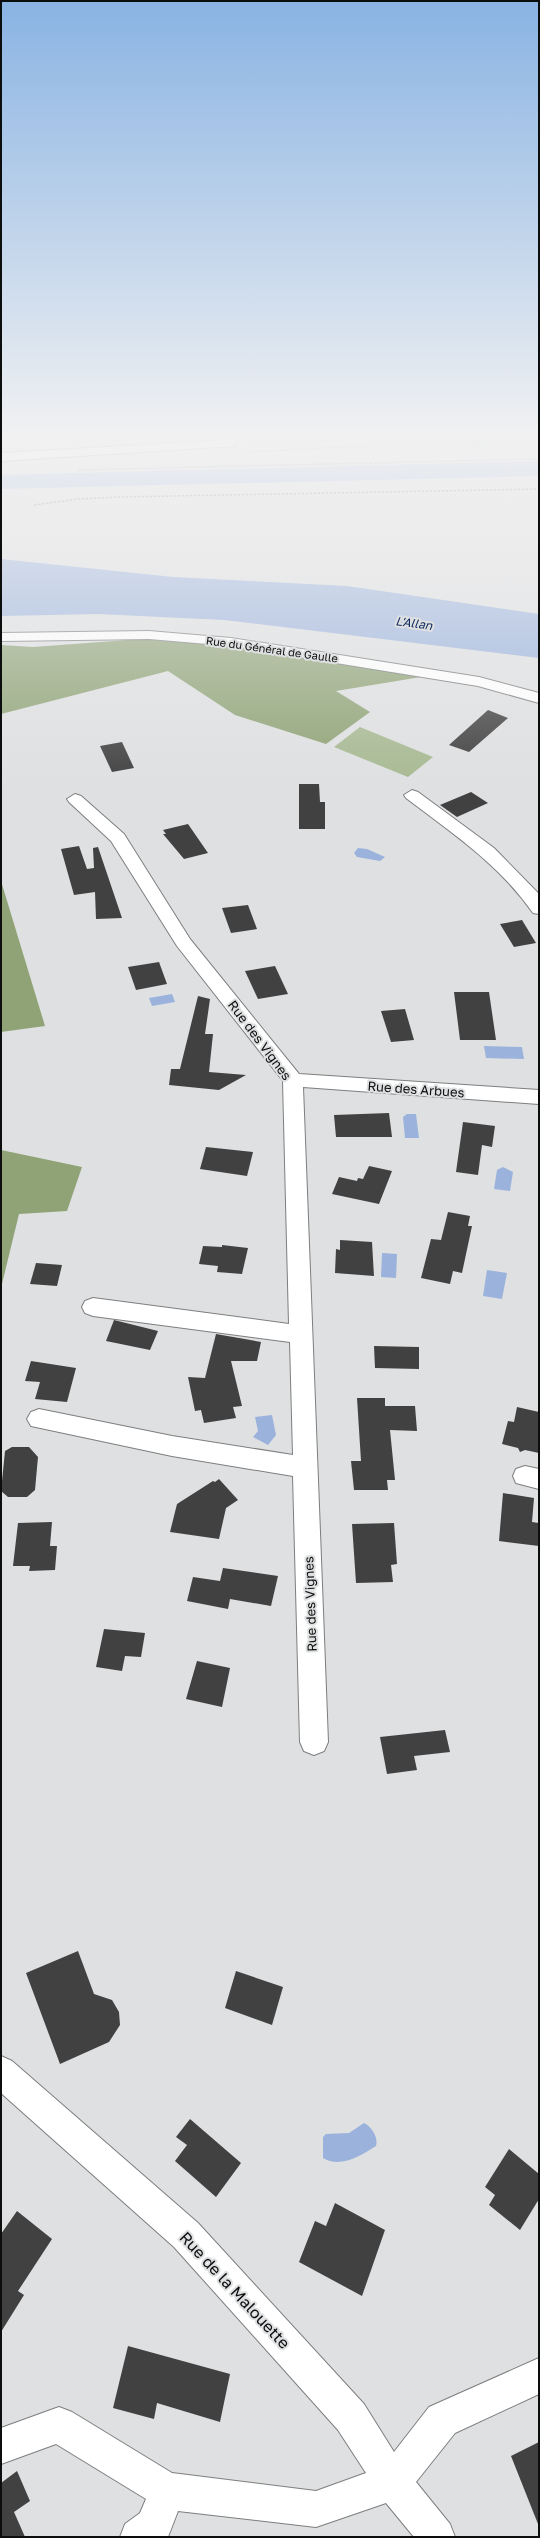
<svg xmlns="http://www.w3.org/2000/svg" width="540" height="2538" font-family="'Golos Text',sans-serif">
<style>
.green{fill:#a7b992}
.forest{fill:#8fa376}
.water{fill:#9ab2dc}
.building{fill:#414142}
.lines{fill:none;stroke-linecap:round;stroke-linejoin:round}
.minor-casing{stroke:#7d7e7f;stroke-width:2}
.major-casing{stroke:#7d7e7f;stroke-width:2}
.path{stroke:#8c8d8e;stroke-width:1.5;stroke-dasharray:2.5 1.5;stroke-linecap:butt}
.minor{fill:#fff;fill-rule:evenodd}
.major{fill:#fff;fill-rule:evenodd}
.labels{text-anchor:middle;dominant-baseline:central;stroke-width:4;stroke-linejoin:round;paint-order:stroke}
.far-street-label{font-size:11px;fill:#0c0d0d;stroke:#dfe0e1}
.far-water-label{font-size:12px;font-style:italic;fill:#132e61;stroke:#dfe0e1}
.street-label{font-size:13px;fill:#0c0d0d;stroke:#dfe0e1}
.near-street-label{font-size:16px;fill:#0c0d0d;stroke:#dfe0e1}
</style>
<rect width="100%" height="100%" fill="#dfe0e1"/>
<!-- green -->
<g class="green">
<path d="M245,434H433L250,447Z"/>
<path d="M466,434H526L530,446L472,447Z"/>
<path d="M360,727L433,757L408,777L334,747Z"/>
</g>
<!-- forest -->
<g class="forest">
<path d="M141,639L220,645L427,676L336,691L370,712L326,744L235,715L168,671L1,714V645L33,647Z"/>
<path d="M1,881L45,1026L1,1032Z"/>
<path d="M1,1150L82,1167L67,1211L19,1214L1,1288Z"/>
</g>
<!-- water -->
<g class="water">
<path d="M539,461V476L1,489V475Z"/>
<path d="M1,559L173,577L347,586L539,614V658L224,620L98,614L1,616Z"/>
<path d="M358,848L367,849L385,857L380,861L357,857L354,853Z"/>
<path d="M172,994L175,1002L152,1006L149,998Z"/>
<path d="M484,1046L522,1047L524,1059L486,1058Z"/>
<path d="M407,1114H416L419,1138H405L403,1117Z"/>
<path d="M503,1167L513,1172L510,1191L494,1189L497,1170Z"/>
<path d="M382,1253L397,1254L396,1278L381,1277Z"/>
<path d="M487,1270L507,1273L502,1299L483,1296Z"/>
<path d="M272,1415L276,1435L268,1445L253,1437L258,1431L255,1417Z"/>
<path d="M364,2123C371,2126 379,2138 376,2146C362,2155 340,2169 323,2158V2137L326,2134L349,2133Z"/>
</g>
<!-- building -->
<g class="building">
<path d="M488,710L508,718L469,752L449,745Z"/>
<path d="M122,742L134,768L112,772L100,746Z"/>
<path d="M299,784H319L320,802H325V829H299Z"/>
<path d="M471,792L488,803L457,817L440,805Z"/>
<path d="M188,824L208,853L184,859L163,834H166L163,830Z"/>
<path d="M79,846L87,869L94,868L93,848L98,847L122,918L96,919L95,892L74,895L61,849Z"/>
<path d="M248,905L257,929L231,933L222,908Z"/>
<path d="M522,920L536,943L514,947L500,924Z"/>
<path d="M159,962L167,984L136,990L128,967Z"/>
<path d="M275,966L288,994L258,999L245,971Z"/>
<path d="M454,992H489L496,1040H460Z"/>
<path d="M198,996L210,999L205,1034H213L209,1072L246,1075L219,1090L169,1085L171,1069H180Z"/>
<path d="M405,1009L414,1040L391,1042L381,1011Z"/>
<path d="M389,1113L392,1137H336L334,1115Z"/>
<path d="M463,1122L495,1126L492,1147L482,1145L478,1175L456,1172Z"/>
<path d="M206,1147L253,1152L247,1176L200,1169Z"/>
<path d="M369,1166L392,1171L379,1204L332,1194L339,1177L357,1181L358,1178L363,1179Z"/>
<path d="M448,1212L470,1216L468,1226H472L462,1273L453,1271L450,1284L421,1278L431,1239L441,1240Z"/>
<path d="M340,1240L372,1242L374,1276L335,1273L336,1249L340,1250Z"/>
<path d="M222,1245L248,1248L242,1274L217,1272L218,1266L199,1264L203,1246L222,1247Z"/>
<path d="M36,1263L62,1265L57,1286L30,1284Z"/>
<path d="M114,1320L158,1331L150,1350L106,1341Z"/>
<path d="M216,1334L261,1342L257,1361H231L242,1406L233,1407L236,1418L204,1423L201,1410L195,1411L188,1377L205,1378Z"/>
<path d="M374,1346L419,1347V1369L375,1368Z"/>
<path d="M31,1361L76,1368L67,1402L35,1399L40,1382L25,1381Z"/>
<path d="M357,1398H385V1406H415L417,1431L390,1430L395,1480H387L388,1490H354L351,1461H361Z"/>
<path d="M517,1407L539,1412V1453L525,1450L520,1452L518,1448L502,1444L508,1421L514,1422Z"/>
<path d="M12,1447H29L38,1457L35,1490L27,1497H8L1,1491L5,1451Z"/>
<path d="M219,1479L238,1500L226,1508L219,1539L170,1532L177,1504L213,1481L215,1482Z"/>
<path d="M503,1493L534,1498L532,1522L539,1523V1546L499,1541Z"/>
<path d="M52,1522L50,1546H57L55,1570L29,1571L30,1566H13L18,1523Z"/>
<path d="M394,1523L397,1564L391,1565L393,1582L356,1583L352,1524Z"/>
<path d="M223,1568L278,1576L271,1606L230,1599L228,1609L187,1601L193,1577L220,1581Z"/>
<path d="M104,1629L145,1633L141,1657L125,1656L122,1671L96,1667Z"/>
<path d="M197,1661L230,1668L222,1707L186,1699Z"/>
<path d="M445,1730L450,1752L414,1756L417,1770L387,1774L380,1737Z"/>
<path d="M78,1951L94,1994L112,2000L119,2012L120,2025L109,2042L60,2064L26,1973Z"/>
<path d="M236,1971L283,1987L272,2025L225,2008Z"/>
<path d="M190,2119L241,2163L216,2197L175,2161L187,2145L176,2137Z"/>
<path d="M509,2149L539,2174V2199L520,2230L489,2205L495,2195L485,2187Z"/>
<path d="M335,2203L385,2230L362,2296L299,2262L315,2221L326,2226Z"/>
<path d="M17,2211L52,2239L18,2291L24,2295L1,2332V2234Z"/>
<path d="M128,2346L230,2374L220,2422L157,2403L154,2419L113,2408Z"/>
<path d="M539,2442V2524H538L511,2456Z"/>
<path d="M17,2471L30,2501L14,2512L25,2537H1V2483Z"/>
</g>
<g class="lines">
<!-- minor casing -->
<g class="minor-casing">
<g id="minor">
<path d="M228,434H240L235,446L1,461V453L226,440Z"/>
<path d="M412,790L418,792L494,848L539,894V914L533,913C500,865 452,833 406,798L404,795Z"/>
<path d="M75,794L81,796L124,834L190,939L299,1074L539,1090V1104L303,1087L328,1742L324,1751L314,1755L304,1751L300,1742L293,1476L172,1456L31,1426L27,1419L31,1412L39,1409L172,1436L293,1455L290,1342L93,1316L85,1313L82,1307L85,1301L93,1298L289,1324L283,1081L177,946L111,841L69,802L67,799Z"/>
<path d="M525,1466L539,1469V1489L516,1483L513,1476L516,1469Z"/>
<path d="M1,2056L12,2061L198,2223L364,2404L394,2452L429,2407L539,2358V2394L455,2433L416,2482L450,2524L455,2537H414L386,2503L316,2527L178,2511L168,2537H120L125,2524L140,2513L146,2499L56,2444L1,2464V2428L59,2407L72,2412L172,2473L316,2491L366,2473L338,2430L174,2247L1,2093Z"/>
</g>
</g>
<!-- major casing -->
<g class="major-casing">
<path id="major" d="M149,631L231,638L479,677L539,693V703L478,686L231,646L149,639L1,641V633Z"/>
</g>
<!-- path -->
<g class="path">
<path d="M244,452L478,440L480,434"/>
<path d="M78,470L539,459"/>
<path d="M34,505L78,499L120,497L539,489"/>
</g>
<!-- minor -->
<use href="#minor" class="minor"/>
<!-- major -->
<use href="#major" class="major"/>
</g>
<!-- sky -->
<linearGradient id="sky" x2="0" y2="1"><stop stop-color="#89b3e3"/><stop offset="0.55" stop-color="#f1f1f2"/><stop offset="1" stop-color="#f1f1f2" stop-opacity="0"/></linearGradient>
<rect width="540" height="789" fill="url(#sky)"/>
<g class="labels">
<!-- far-street labels -->
<g class="far-street-label">
<text transform="translate(272 649) rotate(8)">Rue du Général de Gaulle</text>
</g>
<!-- far-water labels -->
<g class="far-water-label">
<text transform="translate(414 623) rotate(8)">L'Allan</text>
</g>
<!-- street labels -->
<g class="street-label">
<text transform="translate(260 1040) rotate(53)">Rue des Vignes</text>
<text transform="translate(416 1089) rotate(4)">Rue des Arbues</text>
<text transform="translate(310 1604) rotate(-92)">Rue des Vignes</text>
</g>
<!-- near-street labels -->
<g class="near-street-label">
<text transform="translate(235 2290) rotate(47)">Rue de la Malouette</text>
</g>
</g>
<!-- border -->
<rect width="540" height="2538" fill="none" stroke="#0c0d0d" stroke-width="4"/>
</svg>
